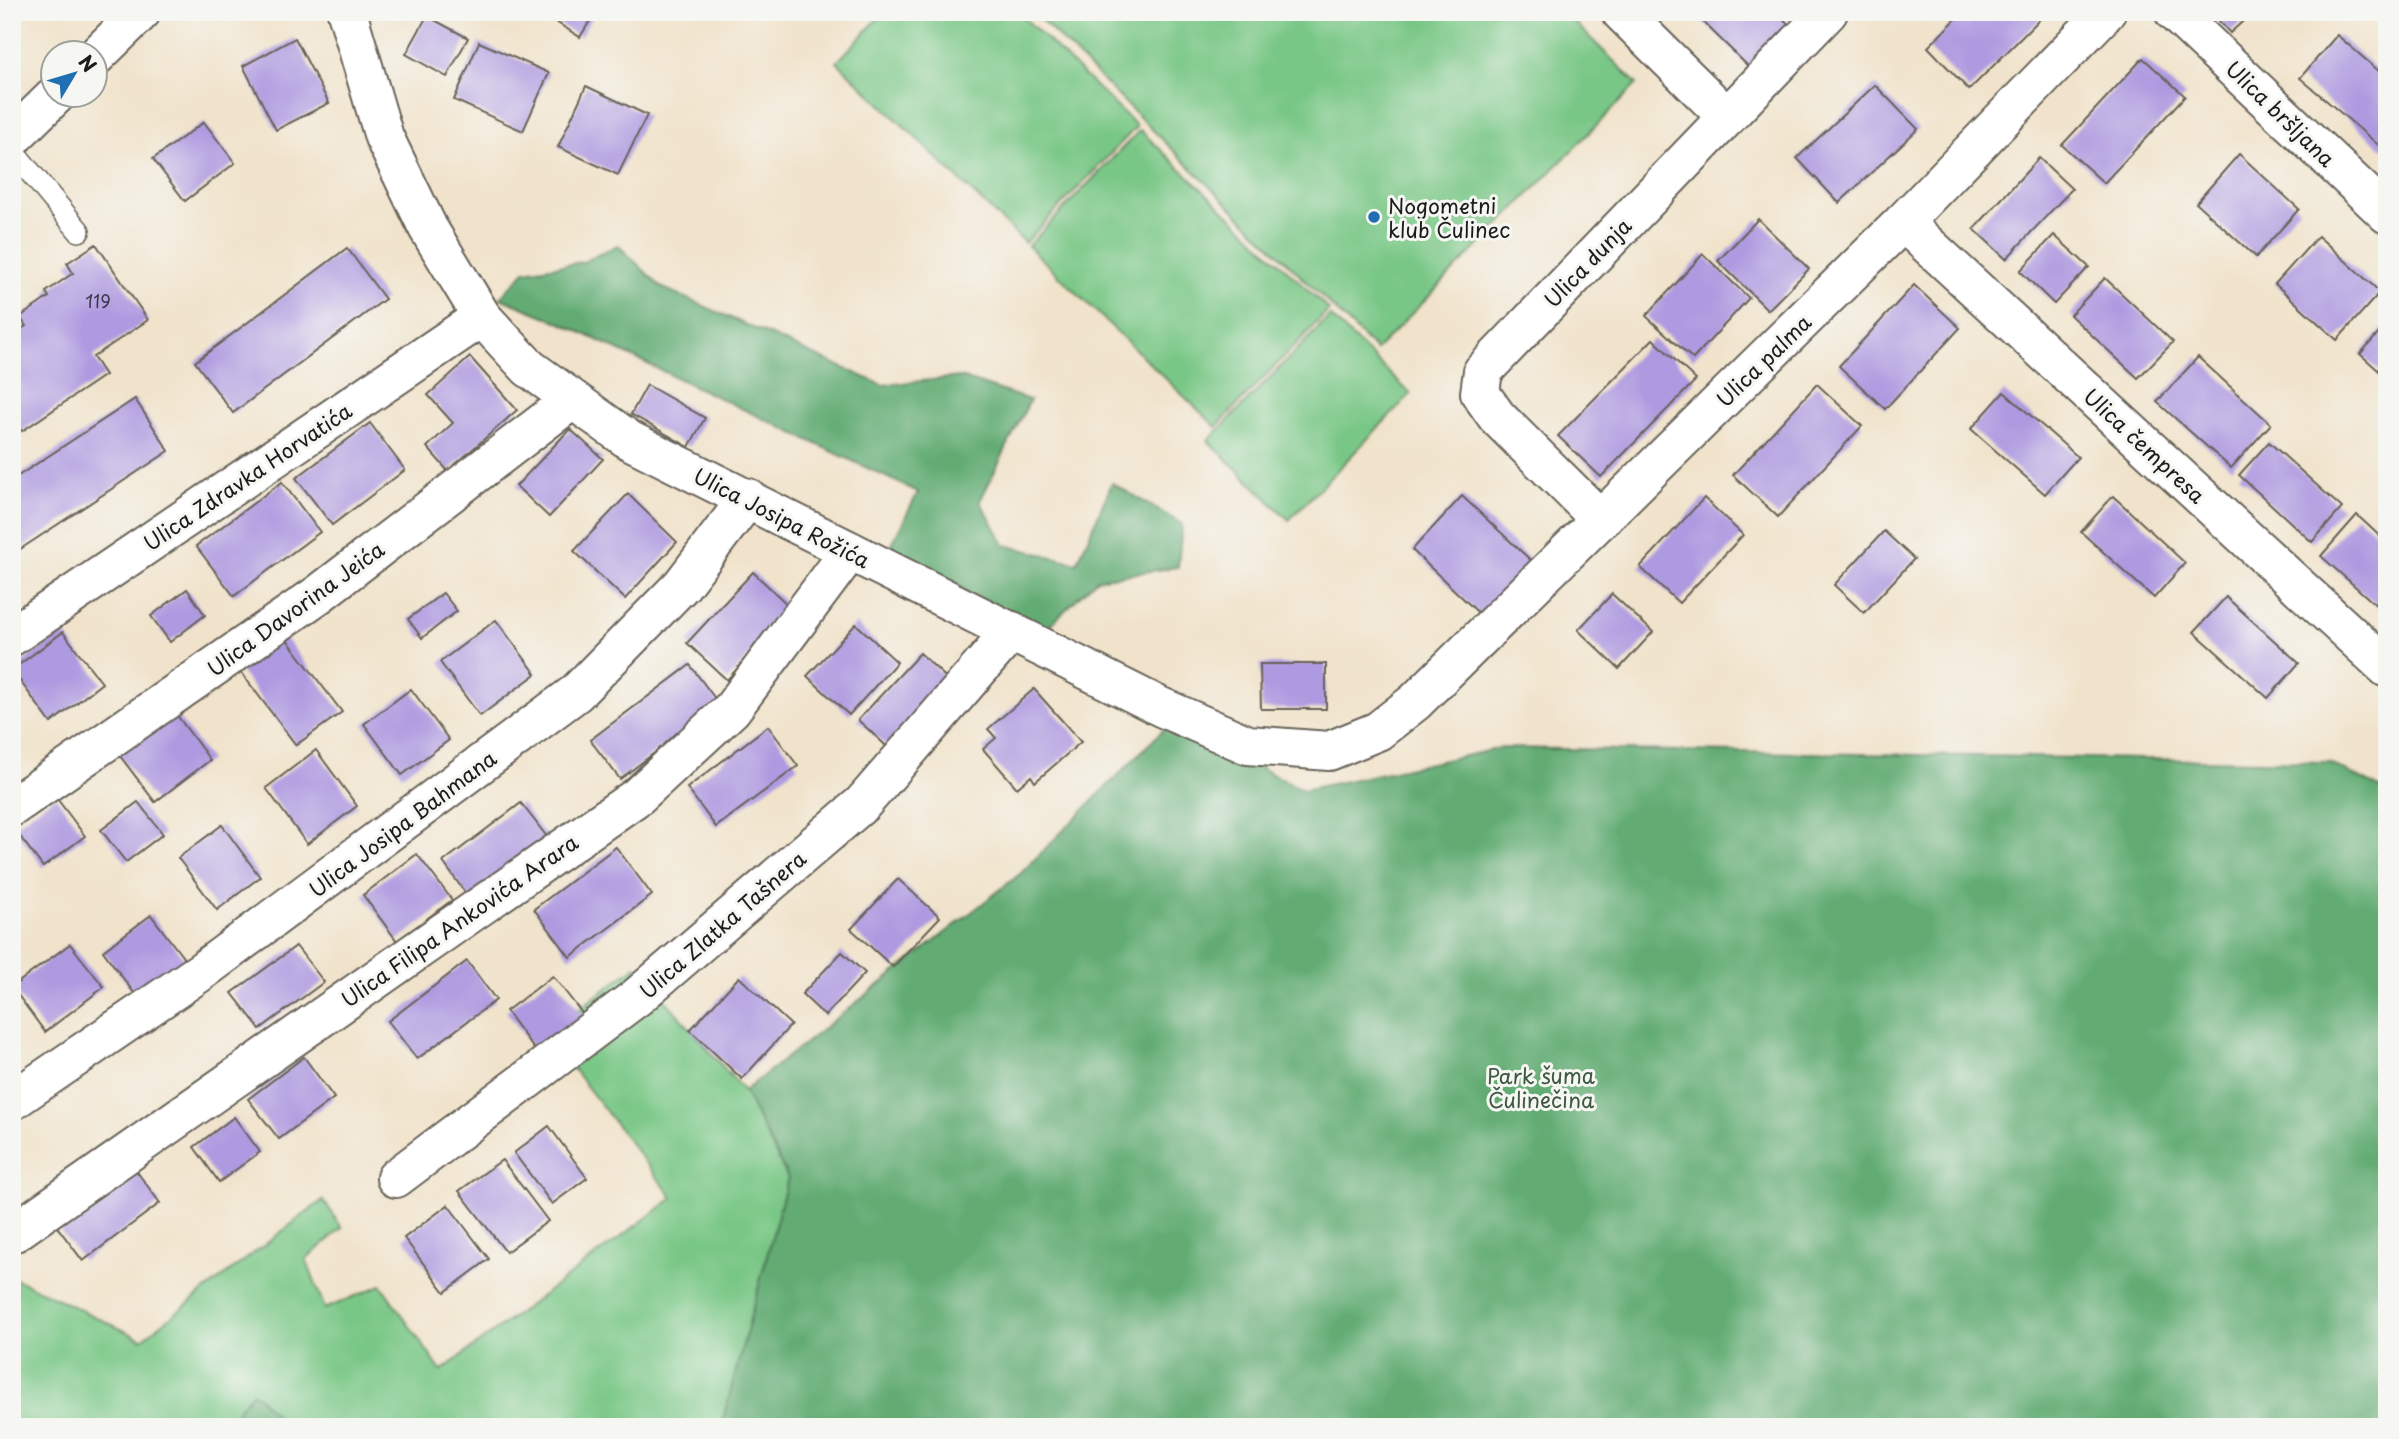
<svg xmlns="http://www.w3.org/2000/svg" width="2399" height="1439" font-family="'Playpen Sans',sans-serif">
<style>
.green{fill:#79c786;stroke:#4a7251;stroke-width:2}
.forest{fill:#62ac73;stroke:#3f6448;stroke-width:2}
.building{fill:#ae9ae0}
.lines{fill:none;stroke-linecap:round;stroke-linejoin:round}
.lane-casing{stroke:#676259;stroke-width:24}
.street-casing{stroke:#676259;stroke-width:42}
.secondary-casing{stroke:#676259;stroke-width:42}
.lane{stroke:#fff;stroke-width:21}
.street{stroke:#fff;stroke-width:38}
.secondary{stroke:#fff;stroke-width:38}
.poi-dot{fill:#1f6fb2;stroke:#f6f6f2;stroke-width:2.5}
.labels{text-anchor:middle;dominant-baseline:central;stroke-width:6;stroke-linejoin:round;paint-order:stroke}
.number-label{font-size:18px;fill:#403c4d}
.street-label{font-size:21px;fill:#1c1c1c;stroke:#f6f6f2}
.poi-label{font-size:21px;fill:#1c1c1c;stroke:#f6f6f2;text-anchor:start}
.park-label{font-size:21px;fill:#3d5841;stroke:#f6f6f2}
</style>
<rect width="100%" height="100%" fill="#f6f6f2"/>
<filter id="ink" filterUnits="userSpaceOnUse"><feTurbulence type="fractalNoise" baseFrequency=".0143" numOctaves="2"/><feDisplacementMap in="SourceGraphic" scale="14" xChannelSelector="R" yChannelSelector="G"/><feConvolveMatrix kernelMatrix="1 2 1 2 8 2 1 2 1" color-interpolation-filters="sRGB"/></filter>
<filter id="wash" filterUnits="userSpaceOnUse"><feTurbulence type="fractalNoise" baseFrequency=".00686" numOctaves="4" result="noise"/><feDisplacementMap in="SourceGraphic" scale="28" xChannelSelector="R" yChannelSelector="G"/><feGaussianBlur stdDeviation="1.57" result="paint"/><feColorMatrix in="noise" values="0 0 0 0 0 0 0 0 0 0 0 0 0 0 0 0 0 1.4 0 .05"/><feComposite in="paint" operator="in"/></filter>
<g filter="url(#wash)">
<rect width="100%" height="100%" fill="#f1e3cb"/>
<!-- green -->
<g class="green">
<path d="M884,12H1018L1137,126L1025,243L837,62Z"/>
<path d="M1033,12H1564L1637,84L1376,350Z"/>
<path d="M1140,130L1329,310L1216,427L1028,246Z"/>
<path d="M1330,316L1411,394L1289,520L1208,441Z"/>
<path d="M636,966L744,1091L788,1178L721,1427H288L253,1393L223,1427H12V1277L142,1339L323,1200L342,1228L306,1259L325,1309L381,1285L441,1371L673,1198L546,1034Z"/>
</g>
<!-- forest -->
<g class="forest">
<path d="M618,245L661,287L882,385L960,377L1030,400L980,501L1005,545L1077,563L1112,483L1182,524L1178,567L1097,579L1044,631L888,552L918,492L559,322L500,298L525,271L583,262Z"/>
<path d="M1171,722L1303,790L1502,748L2328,762L2387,792V1427H721L788,1178L744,1091L1020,874Z"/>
<path d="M253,1392L288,1427H223Z"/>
</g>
<g id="blocks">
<!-- building -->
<g class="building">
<path d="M540,12H593L595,13L580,37Z"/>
<path d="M1693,12H1777L1792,28L1751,69Z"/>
<path d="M1963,12H2047L1969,90L1928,47Z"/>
<path d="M2211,12H2253L2230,33Z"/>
<path d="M427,16L468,38L447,77L406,54Z"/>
<path d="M2337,35L2387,78V145L2383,149L2300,78Z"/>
<path d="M295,38L329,103L276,130L243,66Z"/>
<path d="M479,42L549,73L523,131L454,100Z"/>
<path d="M2143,58L2185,96L2104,183L2062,145Z"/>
<path d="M1875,85L1918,129L1839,203L1797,158Z"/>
<path d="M586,86L647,115L618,175L558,147Z"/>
<path d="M204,122L235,163L185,201L153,159Z"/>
<path d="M2239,154L2299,209L2256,257L2196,203Z"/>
<path d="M2039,158L2072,189L2006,259L1974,229Z"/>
<path d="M1758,219L1809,269L1768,310L1718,261Z"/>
<path d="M2054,235L2089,267L2054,304L2020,271Z"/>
<path d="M2318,236L2380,292L2337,340L2275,284Z"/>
<path d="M96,244L148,320L93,357L105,375L22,431L12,416V335L26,326L20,317L49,297L46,292L73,273L67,263Z"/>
<path d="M347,248L385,299L233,413L195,362Z"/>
<path d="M1703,254L1749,298L1693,359L1646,316Z"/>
<path d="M2105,278L2173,342L2138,378L2070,315Z"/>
<path d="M1914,285L1960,328L1885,409L1839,366Z"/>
<path d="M2387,324V378L2360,354Z"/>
<path d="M1653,339L1696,380L1601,477L1558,436Z"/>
<path d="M470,357L517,410L448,471L427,447L453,423L428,395Z"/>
<path d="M2198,357L2271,424L2231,468L2157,402Z"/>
<path d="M1817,384L1862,426L1778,517L1733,475Z"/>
<path d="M647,385L705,418L689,447L631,414Z"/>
<path d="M2004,392L2078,457L2045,494L1971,429Z"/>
<path d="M135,399L169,451L16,552L12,547V480Z"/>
<path d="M370,423L405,470L332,525L296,478Z"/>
<path d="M570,429L603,459L549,517L516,486Z"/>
<path d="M2269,442L2342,508L2312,542L2239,475Z"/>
<path d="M282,482L320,532L234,596L196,546Z"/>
<path d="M628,494L677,542L625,599L574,551Z"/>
<path d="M1462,496L1538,567L1487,621L1412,550Z"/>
<path d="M2113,496L2185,563L2154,598L2081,532Z"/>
<path d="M1704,498L1743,535L1679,603L1640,567Z"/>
<path d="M2357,515L2387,543V615L2321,556Z"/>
<path d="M1884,531L1914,559L1864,613L1834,585Z"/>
<path d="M753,572L792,609L727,680L687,643Z"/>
<path d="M187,589L205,615L170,642L151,616Z"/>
<path d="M443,593L457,611L422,638L408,619Z"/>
<path d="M1612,594L1653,632L1619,669L1578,630Z"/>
<path d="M2226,597L2299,663L2268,698L2194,632Z"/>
<path d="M496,620L536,674L480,716L440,662Z"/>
<path d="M856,624L897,662L849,715L807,676Z"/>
<path d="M63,632L102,683L51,723L12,670Z"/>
<path d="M285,637L342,712L296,745L240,671Z"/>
<path d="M920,653L957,688L895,754L858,720Z"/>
<path d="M1260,664H1326V709H1261Z"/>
<path d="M690,665L719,704L620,779L590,740Z"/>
<path d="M411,689L449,740L402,775L364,724Z"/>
<path d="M1034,689L1081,742L1035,782L1031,776L1017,788L983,749L996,738L988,729Z"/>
<path d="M173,710L210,760L155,802L117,752Z"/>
<path d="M768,726L798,766L716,827L687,788Z"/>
<path d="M316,750L357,806L307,844L266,788Z"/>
<path d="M55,796L85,836L43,867L13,827Z"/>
<path d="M138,802L163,834L126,862L101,830Z"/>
<path d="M521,803L551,842L472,902L443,862Z"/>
<path d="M222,825L260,877L217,910L178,858Z"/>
<path d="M616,847L652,895L570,957L534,909Z"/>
<path d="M417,854L452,900L397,941L363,895Z"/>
<path d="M898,879L940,917L893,967L851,929Z"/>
<path d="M151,915L188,964L140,1001L103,951Z"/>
<path d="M70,944L104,987L45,1032L12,987Z"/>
<path d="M296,946L324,982L260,1029L232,993Z"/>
<path d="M842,952L865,973L825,1016L802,994Z"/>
<path d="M467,961L496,1000L417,1059L388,1021Z"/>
<path d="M553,976L585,1017L537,1053L506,1011Z"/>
<path d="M739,977L791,1025L742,1079L690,1030Z"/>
<path d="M304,1057L334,1098L279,1139L248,1099Z"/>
<path d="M234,1117L260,1152L219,1182L194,1147Z"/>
<path d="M549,1126L587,1178L552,1204L514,1153Z"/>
<path d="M126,1157L160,1203L83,1261L49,1216Z"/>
<path d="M502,1160L548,1221L506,1252L459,1191Z"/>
<path d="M448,1205L489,1259L445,1292L404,1238Z"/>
</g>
</g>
</g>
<g filter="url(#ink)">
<use href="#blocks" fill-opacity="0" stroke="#676259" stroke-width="2"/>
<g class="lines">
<!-- lane casing -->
<g class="lane-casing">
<path id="lane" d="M12,150L79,231"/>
</g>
<!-- street casing -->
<g class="street-casing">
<g id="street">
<path d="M347,12L384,137L428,228L482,317L529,368L629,440L1161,707L1248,745L1329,751L1378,731L1415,702L1903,222L2106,12"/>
<path d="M1621,12L1726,116"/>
<path d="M2174,12L2387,214"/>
<path d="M1903,222L2387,668"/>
<path d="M1600,519L1497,417L1480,393L1483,371L1828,12"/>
<path d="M12,636L482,317"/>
<path d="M12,807L319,594L572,400"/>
<path d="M12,1101L202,971L576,693L682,585L748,498"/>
<path d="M396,1178L637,997L862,804L1012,631"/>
<path d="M15,1232L638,796L732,709L850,551"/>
</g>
</g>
<!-- secondary casing -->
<g class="secondary-casing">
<g id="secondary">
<path d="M94,58L141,12"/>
<path d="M12,138L57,94"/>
</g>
</g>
<!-- lane -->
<use href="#lane" class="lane"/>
<!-- street -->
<use href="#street" class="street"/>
<!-- secondary -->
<use href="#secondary" class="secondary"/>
</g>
</g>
<!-- markers -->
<circle class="poi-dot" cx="1374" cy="217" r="7"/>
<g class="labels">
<!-- number labels -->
<g class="number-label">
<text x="98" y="300">119</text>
</g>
<!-- street labels -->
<g class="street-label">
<text transform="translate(2281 113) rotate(44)">Ulica bršljana</text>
<text transform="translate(1587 262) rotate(-46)">Ulica dunja</text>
<text transform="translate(1763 360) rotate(-44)">Ulica palma</text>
<text transform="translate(2145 445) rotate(43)">Ulica čempresa</text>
<text transform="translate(247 476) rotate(-34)">Ulica Zdravka Horvatića</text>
<text transform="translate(782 517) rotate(27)">Ulica Josipa Rožića</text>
<text transform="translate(295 608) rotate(-36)">Ulica Davorina Jeića</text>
<text transform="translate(402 823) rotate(-37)">Ulica Josipa Bahmana</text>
<text transform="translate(459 920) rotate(-35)">Ulica Filipa Ankovića Arara</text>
<text transform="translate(722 924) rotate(-41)">Ulica Zlatka Tašnera</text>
</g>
<!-- poi labels -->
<g class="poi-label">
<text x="1388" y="205">Nogometni<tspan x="1388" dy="24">klub Čulinec</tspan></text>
</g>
<!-- park labels -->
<g class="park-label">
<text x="1541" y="1075">Park šuma<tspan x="1541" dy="24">Čulinečina</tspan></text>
</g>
</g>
<!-- margin -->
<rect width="2399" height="1439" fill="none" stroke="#f6f6f2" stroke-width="42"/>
<!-- north arrow -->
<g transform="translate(74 74) rotate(52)"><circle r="33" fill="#f6f6f2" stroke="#9f9f9c" stroke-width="2"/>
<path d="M0-5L12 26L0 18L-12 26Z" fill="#1f6fb2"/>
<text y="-10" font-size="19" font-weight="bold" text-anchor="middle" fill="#1c1c1c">N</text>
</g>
</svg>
